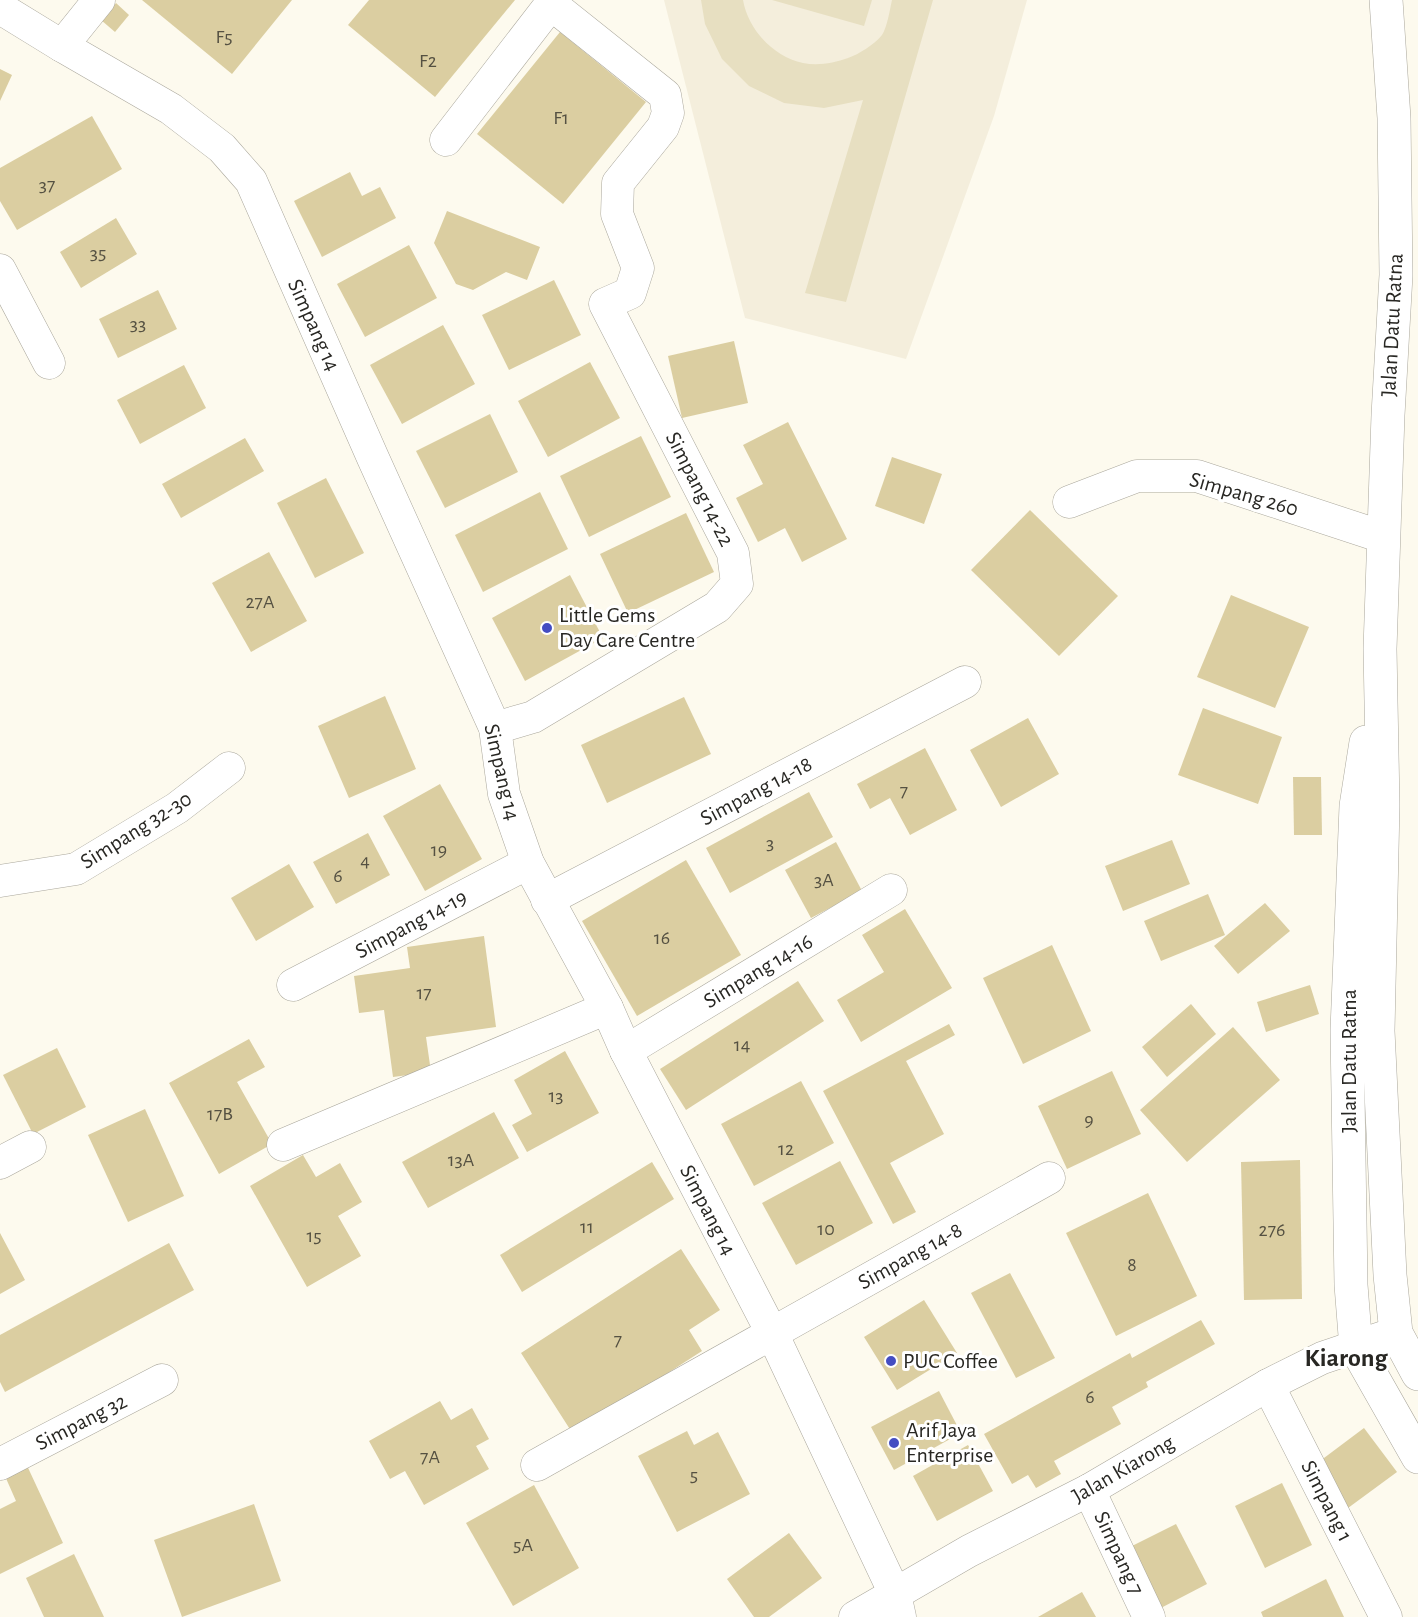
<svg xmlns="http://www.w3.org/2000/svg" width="1418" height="1617" font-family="'Alegreya Sans',sans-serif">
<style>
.built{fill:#f4eedc}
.green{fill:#e7dfc1}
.building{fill:#dbcea1}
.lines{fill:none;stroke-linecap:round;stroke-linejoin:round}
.minor-casing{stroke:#aaa79c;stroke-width:33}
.major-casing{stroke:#aaa79c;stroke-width:34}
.minor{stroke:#fff;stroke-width:32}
.major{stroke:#fff;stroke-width:33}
.poi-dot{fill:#444dc2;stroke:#fff;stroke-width:2}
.labels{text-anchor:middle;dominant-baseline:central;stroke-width:6;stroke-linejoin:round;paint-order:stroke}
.number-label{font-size:20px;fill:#555142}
.street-label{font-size:22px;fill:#282723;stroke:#fff}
.poi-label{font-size:22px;fill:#282723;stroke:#fff;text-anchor:start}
.quarter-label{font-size:26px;font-weight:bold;fill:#282723;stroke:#fff}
</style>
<rect width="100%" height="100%" fill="#fdfaee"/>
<!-- built -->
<path class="built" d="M664,0H1027L994,116L906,359L745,318Z"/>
<!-- green -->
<g class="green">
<path d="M701,0H743C748,29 773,57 803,63C818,66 834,63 848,58C859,54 874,45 882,35C887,28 890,9 892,0H933L846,302L805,293L863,100L824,108L784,103L749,86L722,59L705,24Z"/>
<path d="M772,0H872L864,26Z"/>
</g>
<!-- building -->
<g class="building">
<path d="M142,0H292L232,74Z"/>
<path d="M369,0H515L435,97L348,25Z"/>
<path d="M116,3L129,15L115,32L101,20Z"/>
<path d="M560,32L646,102L563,204L477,134Z"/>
<path d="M0,69L12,75L0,101Z"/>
<path d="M92,116L122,169L17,230L0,201V168Z"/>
<path d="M350,172L362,196L380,187L396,218L322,257L294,201Z"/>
<path d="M447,211L540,247L527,280L506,272L473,290L456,284L434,243Z"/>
<path d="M116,218L137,254L81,288L60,252Z"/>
<path d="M409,245L437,298L365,337L337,284Z"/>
<path d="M554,280L581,335L509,370L482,315Z"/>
<path d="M158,290L177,329L118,358L99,319Z"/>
<path d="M443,325L475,384L402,424L370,365Z"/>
<path d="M734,341L748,403L682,418L668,356Z"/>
<path d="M590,362L620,418L548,457L518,401Z"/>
<path d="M184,365L206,408L140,444L117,400Z"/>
<path d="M490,414L518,472L445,508L416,451Z"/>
<path d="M788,422L847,539L802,562L785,528L758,542L736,498L763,484L743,445Z"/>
<path d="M641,436L671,497L589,537L560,476Z"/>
<path d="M245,438L264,471L181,518L162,484Z"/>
<path d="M892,457L942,474L924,524L875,506Z"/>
<path d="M326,478L364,553L315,578L277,503Z"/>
<path d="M540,492L568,549L483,592L455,535Z"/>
<path d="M1030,510L1118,596L1059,656L971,570Z"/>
<path d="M686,513L714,572L628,613L600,554Z"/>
<path d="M269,552L307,621L251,652L212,583Z"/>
<path d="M570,575L603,638L525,681L492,618Z"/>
<path d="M1231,595L1309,627L1275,708L1197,677Z"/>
<path d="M385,696L416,769L349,798L318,726Z"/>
<path d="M684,697L711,754L607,803L581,745Z"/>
<path d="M1203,708L1282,737L1258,804L1178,775Z"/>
<path d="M1028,718L1059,774L1001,807L970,750Z"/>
<path d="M925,748L957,810L910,835L890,798L870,809L857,784Z"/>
<path d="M1293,777H1321L1322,835H1294Z"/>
<path d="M440,784L482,859L425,891L383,816Z"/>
<path d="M809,792L833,837L730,893L706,848Z"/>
<path d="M368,833L390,875L336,904L313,862Z"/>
<path d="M1172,840L1190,884L1123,911L1105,866Z"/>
<path d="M836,842L862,891L811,918L785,870Z"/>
<path d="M686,860L741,955L637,1016L582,921Z"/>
<path d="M289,864L314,907L256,941L231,898Z"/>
<path d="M1208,894L1225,935L1161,961L1144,921Z"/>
<path d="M1265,903L1290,931L1238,974L1214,946Z"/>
<path d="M905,909L952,988L861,1042L837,1000L884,972L862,935Z"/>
<path d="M484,936L496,1027L426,1037L431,1072L393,1077L384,1010L359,1013L354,976L410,968L407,947Z"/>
<path d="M1052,945L1091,1031L1023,1064L983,978Z"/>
<path d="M798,981L824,1021L686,1110L660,1069Z"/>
<path d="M1310,985L1319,1014L1266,1032L1257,1002Z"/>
<path d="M1191,1004L1216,1034L1167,1077L1142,1047Z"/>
<path d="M949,1024L955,1035L906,1061L944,1134L890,1163L916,1212L893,1224L823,1091Z"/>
<path d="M1233,1027L1280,1080L1187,1162L1140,1110Z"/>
<path d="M249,1039L265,1067L237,1082L272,1144L219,1174L169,1083Z"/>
<path d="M57,1048L86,1107L33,1134L3,1075Z"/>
<path d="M565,1051L599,1113L527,1152L512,1125L532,1114L514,1080Z"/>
<path d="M1112,1071L1141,1134L1067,1169L1038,1106Z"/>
<path d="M801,1081L834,1143L754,1186L721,1124Z"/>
<path d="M145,1109L184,1196L128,1222L88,1135Z"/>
<path d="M494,1112L519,1158L428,1208L402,1162Z"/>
<path d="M303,1155L316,1177L340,1163L362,1202L338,1216L361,1256L307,1287L250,1186Z"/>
<path d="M1300,1160L1302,1299L1244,1300L1241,1162Z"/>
<path d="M840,1161L873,1223L796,1265L762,1203Z"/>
<path d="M652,1162L674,1199L522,1292L500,1255Z"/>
<path d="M1148,1193L1197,1296L1116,1336L1066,1233Z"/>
<path d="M0,1233L25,1280L0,1294Z"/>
<path d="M169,1243L194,1290L5,1392L0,1382V1335Z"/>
<path d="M681,1249L720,1310L689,1330L702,1351L573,1434L521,1353Z"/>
<path d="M1010,1273L1055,1358L1016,1378L971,1293Z"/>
<path d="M924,1300L957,1353L897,1390L864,1337Z"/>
<path d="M1201,1320L1215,1344L1146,1382L1148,1387L1112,1407L1121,1424L1054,1461L1061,1474L1036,1488L1028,1475L1012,1484L984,1434L1130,1353L1132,1358Z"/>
<path d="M939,1391L961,1433L894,1470L871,1427Z"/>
<path d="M440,1401L451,1420L472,1408L489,1439L476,1446L489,1469L424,1505L405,1471L390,1479L369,1441Z"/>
<path d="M1364,1428L1397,1472L1348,1508L1316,1464Z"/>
<path d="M687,1431L694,1445L718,1432L750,1494L677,1532L638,1456Z"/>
<path d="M968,1445L993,1491L937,1521L913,1476Z"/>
<path d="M23,1457L63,1543L0,1574V1509L16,1501L1,1467Z"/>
<path d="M1282,1483L1312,1545L1265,1568L1235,1506Z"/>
<path d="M534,1485L579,1568L513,1606L466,1523Z"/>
<path d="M254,1504L281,1581L182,1617L154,1540Z"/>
<path d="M1176,1524L1207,1584L1157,1610L1126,1549Z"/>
<path d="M789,1533L822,1578L769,1617H754L727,1579Z"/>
<path d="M74,1554L104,1617H44L26,1578Z"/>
<path d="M1326,1579L1344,1617H1263L1261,1612Z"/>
<path d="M1082,1592L1096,1617H1038Z"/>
</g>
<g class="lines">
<!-- minor casing -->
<g class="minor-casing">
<g id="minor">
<path d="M0,8L62,46L171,109L222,148L251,181L373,458L495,728L504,794L528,863L607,1008L626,1051L772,1333L895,1594L900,1617"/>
<path d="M62,46L99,0"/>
<path d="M446,140L554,0"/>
<path d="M0,270L49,363"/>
<path d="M1069,502L1137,476H1197L1383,537"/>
<path d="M495,728L533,717L717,607L737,584L733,553L605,304L630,293L638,268L617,214L618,183L663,127L668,113L665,95L551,4"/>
<path d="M0,881L76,869L177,808L229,768"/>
<path d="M547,900L965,682"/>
<path d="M293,985L528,863"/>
<path d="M626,1051L891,890"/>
<path d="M283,1145L607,1008"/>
<path d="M0,1163L30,1147"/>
<path d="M1268,1385L1386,1617"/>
<path d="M0,1464L162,1380"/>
<path d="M537,1465L1049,1178"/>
<path d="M1089,1490L1149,1617"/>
<path d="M855,1617L969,1551L1089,1490L1268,1385L1322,1358L1396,1333"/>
</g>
</g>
<!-- major casing -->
<g class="major-casing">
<g id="major">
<path d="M1386,0L1394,118L1396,275L1388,415L1380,649L1383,805L1378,1031L1390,1275L1396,1333L1418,1374"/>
<path d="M1366,742L1356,806L1347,1030L1351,1285L1356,1348L1418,1457"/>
</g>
</g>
<!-- minor -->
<use href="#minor" class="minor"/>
<!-- major -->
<use href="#major" class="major"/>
</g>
<!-- markers -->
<g class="poi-dot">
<circle cx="547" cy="628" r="6"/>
<circle cx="891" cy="1361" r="6"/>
<circle cx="894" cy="1443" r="6"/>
</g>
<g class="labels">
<!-- number labels -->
<g class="number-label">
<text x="224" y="37">F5</text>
<text x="428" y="61">F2</text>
<text x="561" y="118">F1</text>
<text x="47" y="185">37</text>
<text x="98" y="253">35</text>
<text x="138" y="324">33</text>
<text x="260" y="602">27A</text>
<text x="904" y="791">7</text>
<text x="770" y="843">3</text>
<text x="439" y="850">19</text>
<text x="365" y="861">4</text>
<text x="338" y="876">6</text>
<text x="824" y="880">3A</text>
<text x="662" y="938">16</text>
<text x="424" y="993">17</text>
<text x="742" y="1045">14</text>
<text x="556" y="1096">13</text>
<text x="220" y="1114">17B</text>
<text x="1089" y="1120">9</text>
<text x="786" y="1149">12</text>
<text x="461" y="1160">13A</text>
<text x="587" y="1227">11</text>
<text x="826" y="1229">10</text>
<text x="1272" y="1230">276</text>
<text x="314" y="1236">15</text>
<text x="1132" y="1265">8</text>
<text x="618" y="1340">7</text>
<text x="1090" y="1397">6</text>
<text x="430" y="1457">7A</text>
<text x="694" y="1475">5</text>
<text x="523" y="1545">5A</text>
</g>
<!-- street labels -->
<g class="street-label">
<text transform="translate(314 325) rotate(66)">Simpang 14</text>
<text transform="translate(1392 325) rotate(-87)">Jalan Datu Ratna</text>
<text transform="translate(700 489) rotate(63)">Simpang 14-22</text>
<text transform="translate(1244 494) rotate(16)">Simpang 260</text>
<text transform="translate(502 772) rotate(77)">Simpang 14</text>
<text transform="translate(756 791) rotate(-28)">Simpang 14-18</text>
<text transform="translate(136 830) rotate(-32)">Simpang 32-30</text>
<text transform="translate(411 924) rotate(-28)">Simpang 14-19</text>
<text transform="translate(758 971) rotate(-31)">Simpang 14-16</text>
<text transform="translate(1349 1061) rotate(-90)">Jalan Datu Ratna</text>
<text transform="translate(708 1210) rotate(63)">Simpang 14</text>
<text transform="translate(910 1256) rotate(-29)">Simpang 14-8</text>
<text transform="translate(81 1422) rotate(-27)">Simpang 32</text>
<text transform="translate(1123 1469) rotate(-30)">Jalan Kiarong</text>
<text transform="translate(1327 1501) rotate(63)">Simpang 1</text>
<text transform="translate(1119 1553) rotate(65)">Simpang 7</text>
</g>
<!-- poi labels -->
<g class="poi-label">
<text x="559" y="615">Little Gems<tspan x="559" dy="25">Day Care Centre</tspan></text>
<text x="903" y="1361">PUC Coffee</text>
<text x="906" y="1430">Arif Jaya<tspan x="906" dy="25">Enterprise</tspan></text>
</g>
<!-- quarter labels -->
<g class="quarter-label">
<text x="1346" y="1358">Kiarong</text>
</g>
</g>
</svg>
